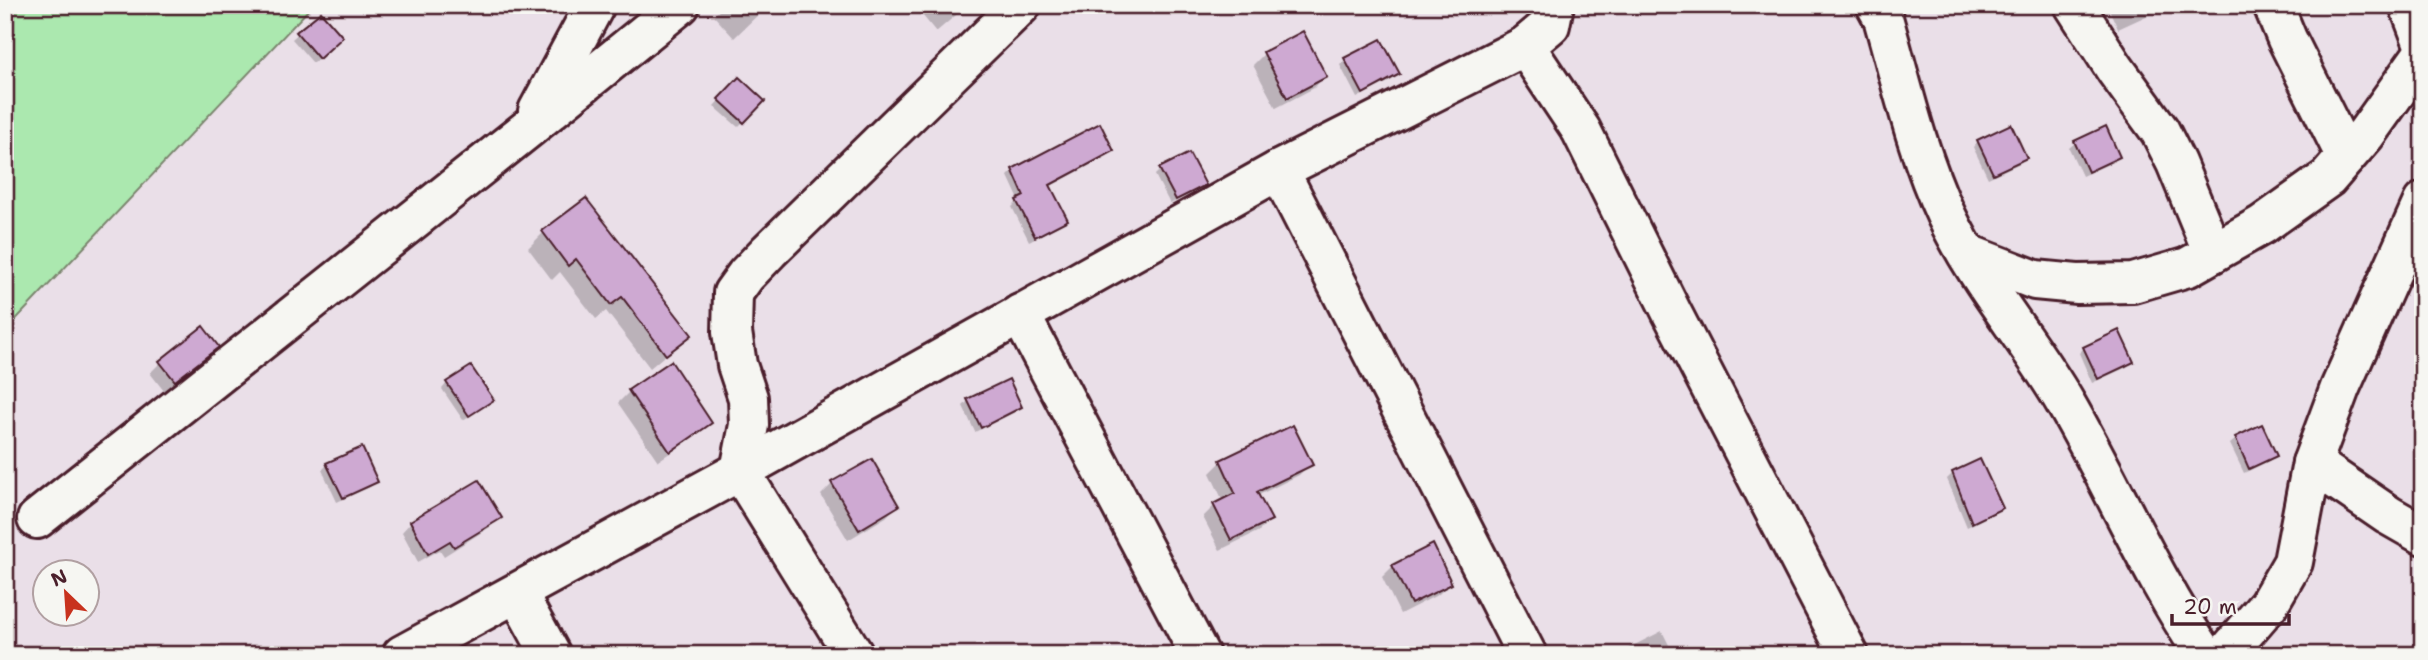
<svg xmlns="http://www.w3.org/2000/svg" width="2428" height="660" font-family="'Shantell Sans',sans-serif">
<style>
.green{fill:#abe8af;stroke:#7a846d;stroke-width:2}
.shadow{fill:#0003}
.building{fill:#cea9d2;stroke:#4a1f2b;stroke-width:2}
.lines{fill:none;stroke-linecap:round;stroke-linejoin:round}
.minor-casing{stroke:#4a1f2b;stroke-width:44}
.minor{stroke:#f6f6f2;stroke-width:38}
</style>
<rect width="100%" height="100%" fill="#eadfe8"/>
<filter id="ink" filterUnits="userSpaceOnUse"><feTurbulence type="fractalNoise" baseFrequency=".0143" numOctaves="2"/><feDisplacementMap in="SourceGraphic" scale="14" xChannelSelector="R" yChannelSelector="G"/><feConvolveMatrix kernelMatrix="1 2 1 2 8 2 1 2 1" color-interpolation-filters="sRGB"/></filter>
<g filter="url(#ink)">
<!-- green -->
<path class="green" d="M5,5H313L5,331Z"/>
<!-- shadow -->
<g class="shadow">
<path d="M724,5H761L764,9L734,38L714,16Z"/>
<path d="M914,5H959L962,10L936,32Z"/>
<path d="M2107,5H2162L2157,11L2118,29Z"/>
<path d="M320,14L336,43L313,63L292,39Z"/>
<path d="M1264,54L1324,77L1314,88L1276,108L1253,65Z"/>
<path d="M1345,60L1397,74L1392,80L1357,98L1340,65Z"/>
<path d="M739,79L763,101L738,127L714,106Z"/>
<path d="M2105,129L2118,157L2113,162L2082,176L2069,148L2075,143Z"/>
<path d="M1978,141L2025,158L2020,163L1988,178L1973,147Z"/>
<path d="M1112,151L1107,156L1049,187L1066,220L1060,225L1029,241L1012,207L1019,200L1008,176L1013,171Z"/>
<path d="M1160,170L1203,184L1198,190L1170,204L1155,175Z"/>
<path d="M586,200L689,335L650,368L606,311L596,319L560,272L552,280L528,248L543,233Z"/>
<path d="M2084,348L2132,361L2127,367L2092,383L2079,353Z"/>
<path d="M206,357L164,391L150,373L161,362Z"/>
<path d="M670,364L710,423L699,433L658,461L618,403L629,392Z"/>
<path d="M447,383L486,405L463,420L442,389Z"/>
<path d="M968,401L1020,407L1015,412L975,432L963,406Z"/>
<path d="M1292,427L1310,464L1299,475L1257,496L1270,520L1259,531L1220,550L1203,517L1214,506L1223,501L1210,473L1221,462Z"/>
<path d="M2261,427L2275,456L2269,461L2244,473L2230,444L2236,439Z"/>
<path d="M327,465L376,482L370,487L337,502L322,470Z"/>
<path d="M1953,473L2001,508L1995,513L1967,527L1947,479Z"/>
<path d="M832,484L897,506L886,517L848,540L821,495Z"/>
<path d="M500,517L490,527L444,556L440,550L418,562L402,532L411,522Z"/>
<path d="M1393,566L1450,583L1439,594L1400,614L1382,577Z"/>
<path d="M1662,631L1674,655H1615Z"/>
<path d="M1144,643L1150,655H1120Z"/>
</g>
<!-- building -->
<g class="building">
<path d="M321,12L343,37L319,59L296,32Z"/>
<path d="M1303,31L1327,77L1287,98L1263,52Z"/>
<path d="M1381,39L1400,74L1363,94L1344,58Z"/>
<path d="M739,77L765,101L744,123L718,99Z"/>
<path d="M1100,123L1114,151L1050,185L1068,220L1035,237L1016,200L1024,196L1012,169Z"/>
<path d="M2011,124L2027,158L1993,174L1977,140Z"/>
<path d="M2106,126L2120,157L2088,172L2074,141Z"/>
<path d="M1189,153L1206,185L1176,200L1159,168Z"/>
<path d="M586,198L692,335L666,355L622,297L611,305L576,259L568,266L542,231Z"/>
<path d="M203,326L219,347L175,381L159,361Z"/>
<path d="M2119,330L2134,362L2098,379L2083,347Z"/>
<path d="M671,361L712,423L670,452L628,390Z"/>
<path d="M471,366L494,400L469,416L446,382Z"/>
<path d="M1009,379L1022,407L981,428L967,399Z"/>
<path d="M2262,424L2277,456L2249,469L2235,437Z"/>
<path d="M1293,425L1313,465L1257,492L1272,520L1231,540L1213,504L1235,493L1220,460Z"/>
<path d="M362,447L378,482L343,498L326,463Z"/>
<path d="M872,459L899,506L859,530L831,482Z"/>
<path d="M1980,459L2003,508L1972,523L1952,472Z"/>
<path d="M479,480L502,518L454,547L450,541L428,554L410,521Z"/>
<path d="M1433,544L1452,584L1411,604L1392,565Z"/>
</g>
<g class="lines">
<!-- minor casing -->
<g class="minor-casing">
<g id="minor">
<path d="M1876,5L1883,18C1902,85 1917,153 1946,215C1978,283 2029,340 2066,404C2114,487 2151,576 2205,655"/>
<path d="M2074,5L2115,69L2160,131L2176,163L2213,253"/>
<path d="M2273,5L2287,39L2346,157"/>
<path d="M2409,5L2423,42"/>
<path d="M1525,46L1581,130L1672,313L1849,655"/>
<path d="M538,111L595,5"/>
<path d="M1279,170L1527,655"/>
<path d="M1968,254L2035,280L2077,284L2133,283L2188,267L2262,225L2328,178L2366,134L2423,54"/>
<path d="M1020,314L1200,655"/>
<path d="M2312,463L2388,515L2423,535"/>
<path d="M37,519L529,128L680,5"/>
<path d="M517,593L551,655"/>
<path d="M402,655L740,471L1279,170L1525,46L1550,25L1554,5"/>
<path d="M854,655L740,471L749,425L748,398L737,365L732,332L733,293L746,275L769,251L1021,5"/>
<path d="M2225,655L2268,605L2293,562L2312,463L2340,388L2423,202"/>
</g>
</g>
<!-- minor -->
<use href="#minor" class="minor"/>
</g>
</g>
<!-- margin -->
<rect width="2428" height="660" fill="none" stroke="#f6f6f2" stroke-width="28"/>
<rect x="14" y="14" width="2400" height="632" fill="none" stroke="#4a1f2b" stroke-width="2.5" filter="url(#ink)"/>
<!-- north arrow -->
<g transform="translate(66 593) rotate(335)"><circle r="33" fill="#f6f6f2" stroke="#b1a0a2" stroke-width="2"/>
<path d="M0-5L12 26L0 18L-12 26Z" fill="#c8321e"/>
<text y="-10" font-size="19" font-weight="bold" text-anchor="middle" fill="#4a1f2b">N</text>
</g>
<!-- scale -->
<path d="M2172 614v10h117v-10" fill="none" stroke="#4a1f2b" stroke-width="3.5"/>
<text x="2183" y="614" font-size="21" fill="#4a1f2b" stroke="#f6f6f2" stroke-width="5" paint-order="stroke">20 m</text>
</svg>
